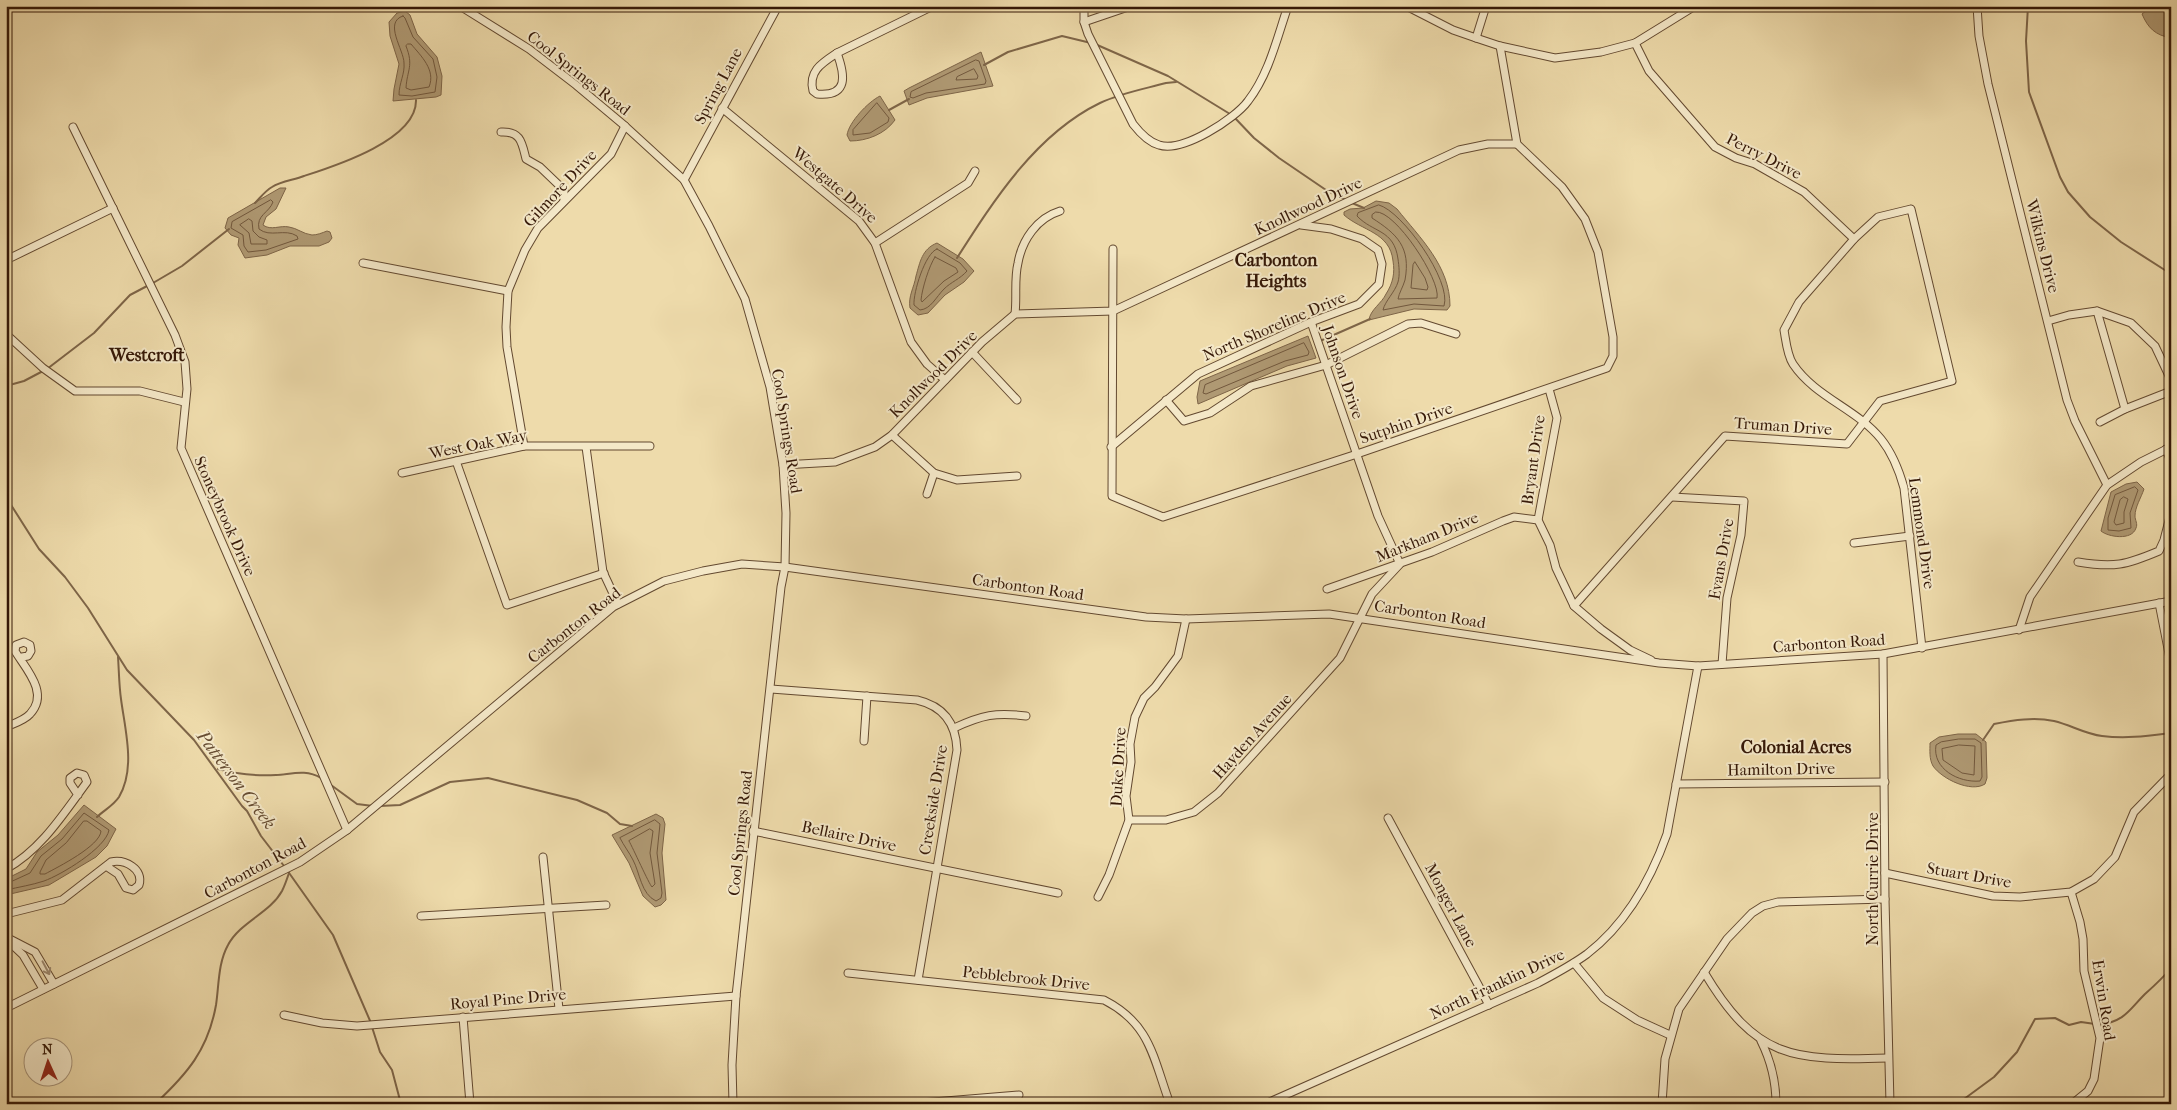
<svg xmlns="http://www.w3.org/2000/svg" width="2177" height="1110" font-family="'IM FELL French Canon',serif">
<style>
.water{fill:#af9973;stroke:#7e6548}
.lines{fill:none;stroke-linecap:round;stroke-linejoin:round}
.shore{stroke:#72583d;stroke-width:1}
.stream{stroke:#7e6548;stroke-width:2}
.minor-casing{stroke:#634930;stroke-width:9}
.minor{stroke:#f4e8c8;stroke-width:7}
.oneway{stroke:#9e8a71}
.labels{text-anchor:middle;dominant-baseline:central;stroke-width:4;stroke-linejoin:round;paint-order:stroke}
.street-label{font-size:16px;fill:#351807;stroke:#f4e8c8}
.neighbourhood-label{font-size:18px;font-weight:bold;fill:#351807;stroke:#f4e8c8}
.water-label{font-size:18px;font-style:italic;fill:#664c32;stroke:#f4e8c8}
</style>
<rect width="100%" height="100%" fill="#eedbab"/>
<filter id="stains"><feTurbulence type="fractalNoise" baseFrequency=".004" numOctaves="4"/><feColorMatrix values="0 0 0 0 .2 0 0 0 0 .09 0 0 0 0 .02 0 0 0 .5 -.17"/></filter>
<radialGradient id="worn" r=".72"><stop offset=".6" stop-color="#630" stop-opacity="0"/><stop offset="1" stop-color="#630" stop-opacity=".3"/></radialGradient>
<!-- water -->
<g class="water">
<path d="M2152,6H2171V38C2155,35 2148,28 2142,14Z"/>
<path d="M405,11L410,15L417,34L437,57L442,76L441,95L436,97L393,101L394,89L399,64L390,36L389,22L397,13Z"/>
<path d="M981,52L993,86L927,98L909,105L904,91L909,88Z"/>
<path d="M880,96L895,120C885,134 867,141 850,141L847,135C849,122 868,102 880,96Z"/>
<path d="M280,188H286L276,209L266,217L263,225C271,231 280,225 289,227C297,228 303,234 312,235C317,235 322,233 327,231L330,232L332,238L329,242L319,246H290L267,255L245,258L238,245L239,238L231,235L225,228L228,218Z"/>
<path d="M1376,201L1389,203L1397,209C1420,238 1450,266 1450,306L1447,310L1414,309L1369,320C1370,310 1382,303 1386,294C1393,283 1395,273 1393,261C1390,232 1362,231 1344,215V212L1350,209L1363,208Z"/>
<path d="M937,243L963,259L974,271L964,282L945,295L928,313L918,315L910,308C908,296 914,288 916,276C920,262 922,249 937,243Z"/>
<path d="M1308,336L1316,358L1287,366L1198,404L1197,397L1200,381Z"/>
<path d="M2137,482L2144,489C2141,498 2135,507 2135,516C2135,520 2138,524 2136,528C2132,541 2108,537 2101,531L2111,492L2126,484Z"/>
<path d="M1958,734H1976L1986,742L1987,778L1985,784C1971,793 1942,779 1933,766C1929,759 1930,750 1930,743L1939,737Z"/>
<path d="M84,805L116,829L107,846L96,857L49,885L6,895V879L26,869L37,852L58,835Z"/>
<path d="M656,814L663,818L665,824L662,853L666,900L661,905L655,907L643,896L629,863L612,835Z"/>
</g>
<g class="lines">
<!-- shore -->
<g class="shore">
<path d="M403,16L405,18L413,37L433,59L437,77L435,92L412,96L399,95C399,83 405,74 404,63C404,50 383,22 403,16Z"/>
<path d="M408,44H411C421,56 436,70 429,87L411,90L406,88C407,70 414,66 406,46Z"/>
<path d="M976,60L979,61L986,81L985,84L926,93L913,98L910,97L911,92Z"/>
<path d="M974,69L978,76L977,79L956,80L957,77Z"/>
<path d="M877,103L889,118L888,122L870,133L853,135V130Z"/>
<path d="M271,200L273,202C269,213 256,215 259,229C270,238 285,228 297,236L298,239L266,250L248,252L244,246L243,235L231,228L232,222Z"/>
<path d="M1379,205C1402,211 1452,281 1444,306L1414,304L1383,310C1385,301 1395,292 1398,282C1400,275 1399,266 1398,259C1394,229 1373,233 1357,216L1358,213Z"/>
<path d="M1376,212C1395,210 1441,280 1437,298L1398,299C1399,293 1403,287 1405,280C1411,247 1397,234 1372,218V215Z"/>
<path d="M249,219L252,221L253,231L259,237L267,240V244H251L249,233L240,225Z"/>
<path d="M937,249L960,263L967,271C960,279 951,282 944,289C936,297 931,309 920,310L914,305C913,293 925,253 937,249Z"/>
<path d="M935,257L956,268L958,272L944,281L922,302L921,300C922,289 929,266 935,257Z"/>
<path d="M1415,262L1425,278L1428,287L1427,290L1411,288L1413,265Z"/>
<path d="M1304,343L1309,352L1308,355L1285,361L1206,394L1203,393L1205,385Z"/>
<path d="M2135,487L2138,490L2130,513L2131,528L2119,531L2108,530V518L2115,495Z"/>
<path d="M2124,497L2128,499L2124,512V523L2116,525L2114,522L2120,500Z"/>
<path d="M1959,739H1975L1981,743L1982,777L1980,781C1959,783 1932,769 1936,745L1941,742Z"/>
<path d="M1959,745L1975,746L1974,775L1962,773L1943,760L1942,749Z"/>
<path d="M655,820L660,824L657,853L662,893L661,898L656,901C641,894 640,873 633,860C629,852 624,846 620,838Z"/>
<path d="M84,821H87L101,831C100,846 58,867 45,874H40V872L46,860L66,843Z"/>
<path d="M650,829L653,831L650,853L655,884L652,887C649,884 633,848 629,841Z"/>
<path d="M6,884L30,873L41,856L62,839L84,813L109,830C106,848 61,875 44,881C32,885 19,887 6,890"/>
</g>
<!-- stream -->
<g class="stream">
<path d="M2028,6L2026,41L2029,92L2060,177L2068,192L2090,217L2121,242L2171,274"/>
<path d="M1095,44L1168,76L1230,114"/>
<path d="M984,65L1008,52L1062,36L1091,43"/>
<path d="M889,110L909,99"/>
<path d="M1234,117L1254,138L1279,158L1326,190L1346,200"/>
<path d="M255,203C260,198 265,191 272,187C281,181 294,180 304,176C335,166 417,140 416,100"/>
<path d="M1352,203L1364,208"/>
<path d="M957,258C994,200 1036,134 1100,103C1121,93 1144,89 1166,83L1176,82"/>
<path d="M153,283L182,266L229,229"/>
<path d="M1320,341L1370,319"/>
<path d="M47,369L94,333L130,295L149,285"/>
<path d="M6,386L24,381L43,371"/>
<path d="M6,497L39,549L65,577L88,608L127,670L194,740L242,806L247,811L261,836L284,866"/>
<path d="M1983,740L1994,724C2014,720 2034,717 2054,721C2071,725 2085,734 2102,736C2126,739 2147,736 2171,733"/>
<path d="M218,769C236,774 257,776 276,775C292,774 306,769 321,778"/>
<path d="M331,785L357,804L373,806"/>
<path d="M380,806L400,805L450,782L488,778L577,800L607,813L620,824L632,826"/>
<path d="M97,817C104,810 113,806 119,797C136,768 125,730 121,699C119,685 119,671 118,657"/>
<path d="M287,870L333,935L371,1023"/>
<path d="M2100,1025C2126,1020 2128,1011 2145,994C2154,986 2163,978 2171,968"/>
<path d="M372,1027L380,1052L392,1070L401,1104"/>
<path d="M155,1104C187,1074 208,1050 216,1005C219,985 218,963 228,945C240,922 270,913 282,891C285,885 287,879 289,873"/>
<path d="M1933,1104L1960,1102L1994,1077L2017,1052L2035,1019L2055,1018L2069,1025L2081,1022L2095,1024"/>
</g>
<!-- minor casing -->
<g class="minor-casing">
<g id="minor">
<path d="M460,6L529,49L576,85L625,126L684,180L709,226L745,299L770,387L783,465L786,513L785,567L781,587L736,996L732,1065L733,1104"/>
<path d="M1084,6V22L1088,34L1133,124C1140,133 1148,142 1159,145C1182,153 1235,119 1248,101C1269,74 1277,38 1288,6"/>
<path d="M1406,6L1453,30L1476,38L1500,46L1555,58L1601,52L1635,43L1695,6"/>
<path d="M1977,6L1979,36L1988,84L2067,400L2075,421L2107,485"/>
<path d="M1084,22L1131,6"/>
<path d="M1476,38L1486,6"/>
<path d="M1635,43L1649,71L1715,147L1736,158L1755,164L1804,192L1854,239"/>
<path d="M837,53C845,75 849,97 817,94L813,91C808,71 822,63 837,53Z"/>
<path d="M837,53L933,6"/>
<path d="M722,108L859,221L875,243L911,342L927,364L945,380"/>
<path d="M73,127L175,335L185,362L187,389L181,448L347,830"/>
<path d="M501,132C521,131 522,143 526,159L540,167L564,190V200"/>
<path d="M684,180L778,6"/>
<path d="M875,243L968,183L975,171"/>
<path d="M1113,249L1112,496L1163,517L1357,454L1607,368L1613,356V337L1598,252L1585,219L1562,187L1517,144L1500,46"/>
<path d="M6,260L113,208"/>
<path d="M363,263L508,291"/>
<path d="M2097,311L2125,409"/>
<path d="M1015,314C1017,297 1014,279 1018,263C1022,240 1037,218 1060,211"/>
<path d="M2048,321L2069,315L2097,311L2131,323L2155,346L2171,380"/>
<path d="M6,334L43,368L75,391H140L184,402"/>
<path d="M972,352L1017,400"/>
<path d="M1549,389L1557,418L1538,520L1550,545L1556,568L1574,606L1601,629L1630,650L1651,660"/>
<path d="M1166,400L1184,421L1210,413L1251,386L1326,365L1408,324L1421,323L1456,334"/>
<path d="M2100,422L2125,409L2171,391"/>
<path d="M892,435L934,473L957,480L1017,476"/>
<path d="M524,446L507,347L506,327L508,291L525,250L538,228L611,154L625,126"/>
<path d="M586,447L603,572L618,604"/>
<path d="M1111,447L1198,374L1311,322L1359,304L1379,284L1382,264L1378,250L1362,239L1331,229L1301,225"/>
<path d="M2166,449L2171,462"/>
<path d="M456,461L507,605L604,573"/>
<path d="M783,465L835,462L875,447L892,435L982,342L1015,314L1113,311L1459,150L1488,144H1517"/>
<path d="M402,473L524,446H650"/>
<path d="M927,494L934,473"/>
<path d="M1672,497L1744,501L1741,535L1727,598L1722,664"/>
<path d="M1854,543L1910,536"/>
<path d="M2078,562C2114,568 2126,565 2159,551L2164,540L2171,513"/>
<path d="M1327,589L1432,552L1503,521L1514,517L1538,520"/>
<path d="M2159,603L2171,664"/>
<path d="M1574,606L1725,436L1847,444L1880,401L1952,381L1911,209L1878,217L1854,239L1799,302L1784,330C1786,341 1787,355 1793,364C1815,397 1857,409 1881,439C1893,454 1899,470 1904,488L1922,648"/>
<path d="M2019,630L2030,597L2107,485L2141,462L2171,447"/>
<path d="M1883,654L1885,899L1890,1104"/>
<path d="M771,689L917,700C943,706 956,723 957,750L918,980"/>
<path d="M6,727C13,724 25,720 30,714C50,693 25,668 15,651L16,645L24,642L30,645L31,651L28,656L22,657"/>
<path d="M954,728C982,715 996,712 1026,716"/>
<path d="M864,741L867,696"/>
<path d="M1676,784L1885,782"/>
<path d="M1388,818L1489,1005"/>
<path d="M1129,820H1166L1194,812L1218,793L1340,658L1372,594L1400,564L1378,516L1311,322"/>
<path d="M753,831L1058,893"/>
<path d="M543,857L559,1009"/>
<path d="M6,869C41,850 64,813 87,782L84,775L77,773L70,778V783L78,795"/>
<path d="M1885,873L1993,896L2020,897L2071,892L2094,879L2115,857L2134,812L2171,774"/>
<path d="M2071,892L2080,922L2083,939L2084,971L2100,1038L2094,1079L2088,1091L2072,1104"/>
<path d="M1098,897L1109,875L1129,820L1126,796L1131,762L1130,744L1135,717L1144,698L1155,687L1178,656L1186,619"/>
<path d="M6,914L62,900L111,862C125,859 144,869 139,885L133,890L126,888L118,874L106,866"/>
<path d="M421,916L606,905"/>
<path d="M6,937L35,952L54,984"/>
<path d="M6,939L23,955L43,989"/>
<path d="M1574,963L1603,998L1637,1020L1670,1035"/>
<path d="M1704,972C1756,1059 1792,1061 1888,1058"/>
<path d="M848,973L1104,1000C1151,1024 1153,1058 1170,1104"/>
<path d="M6,1008L300,862L347,830L613,607L664,581L703,571L742,564L785,567L1146,617L1186,619L1329,614L1591,653L1659,663L1698,666L1883,654L2171,601"/>
<path d="M284,1015L322,1023L357,1026L736,996"/>
<path d="M463,1017L470,1104"/>
<path d="M1761,1041C1771,1061 1776,1082 1776,1104"/>
<path d="M909,1104L1019,1095"/>
<path d="M1265,1104L1538,983C1555,974 1572,965 1587,954C1626,924 1651,879 1667,834L1698,666"/>
<path d="M1662,1104L1665,1059L1679,1009L1727,939L1752,913L1763,906L1778,902L1885,899"/>
</g>
</g>
<!-- minor -->
<use href="#minor" class="minor"/>
</g>
<!-- one-way arrows -->
<defs><path id="oneway-shaft" d="M-6 0H5M1.5-3L5.5 0L1.5 3" fill="none" stroke-width="1.6" stroke-linecap="round" stroke-linejoin="round" transform="scale(1.25)"/></defs>
<use class="oneway" href="#oneway-shaft" transform="translate(46 968) rotate(62)"/>
<g class="labels">
<!-- street labels -->
<g class="street-label">
<text transform="translate(579 73) rotate(38)">Cool Springs Road</text>
<text transform="translate(718 86) rotate(-62)">Spring Lane</text>
<text transform="translate(1764 156) rotate(27)">Perry Drive</text>
<text transform="translate(835 185) rotate(41)">Westgate Drive</text>
<text transform="translate(560 188) rotate(-47)">Gilmore Drive</text>
<text transform="translate(1308 206) rotate(-25)">Knollwood Drive</text>
<text transform="translate(2043 246) rotate(76)">Wilkins Drive</text>
<text transform="translate(1274 326) rotate(-23)">North Shoreline Drive</text>
<text transform="translate(1343 372) rotate(71)">Johnson Drive</text>
<text transform="translate(933 374) rotate(-45)">Knollwood Drive</text>
<text transform="translate(1406 423) rotate(-19)">Sutphin Drive</text>
<text transform="translate(1783 426) rotate(4)">Truman Drive</text>
<text transform="translate(787 431) rotate(81)">Cool Springs Road</text>
<text transform="translate(478 444) rotate(-11)">West Oak Way</text>
<text transform="translate(1533 460) rotate(-82)">Bryant Drive</text>
<text transform="translate(225 516) rotate(66)">Stoneybrook Drive</text>
<text transform="translate(1922 533) rotate(82)">Lemmond Drive</text>
<text transform="translate(1427 537) rotate(-22)">Markham Drive</text>
<text transform="translate(1721 559) rotate(-80)">Evans Drive</text>
<text transform="translate(1028 587) rotate(8)">Carbonton Road</text>
<text transform="translate(1430 614) rotate(9)">Carbonton Road</text>
<text transform="translate(574 625) rotate(-38)">Carbonton Road</text>
<text transform="translate(1829 643) rotate(-4)">Carbonton Road</text>
<text transform="translate(1252 736) rotate(-48)">Hayden Avenue</text>
<text transform="translate(1118 767) rotate(-87)">Duke Drive</text>
<text transform="translate(1781 769) rotate(-1)">Hamilton Drive</text>
<text transform="translate(933 800) rotate(-81)">Creekside Drive</text>
<text transform="translate(740 833) rotate(-84)">Cool Springs Road</text>
<text transform="translate(849 836) rotate(12)">Bellaire Drive</text>
<text transform="translate(255 868) rotate(-28)">Carbonton Road</text>
<text transform="translate(1969 875) rotate(10)">Stuart Drive</text>
<text transform="translate(1872 879) rotate(-90)">North Currie Drive</text>
<text transform="translate(1451 905) rotate(62)">Monger Lane</text>
<text transform="translate(1026 978) rotate(6)">Pebblebrook Drive</text>
<text transform="translate(1497 984) rotate(-25)">North Franklin Drive</text>
<text transform="translate(508 999) rotate(-5)">Royal Pine Drive</text>
<text transform="translate(2104 1000) rotate(81)">Erwin Road</text>
</g>
<!-- neighbourhood labels -->
<g class="neighbourhood-label">
<text x="1276" y="260">Carbonton<tspan x="1276" dy="21">Heights</tspan></text>
<text x="147" y="355">Westcroft</text>
<text x="1796" y="747">Colonial Acres</text>
</g>
<!-- water labels -->
<g class="water-label">
<text transform="translate(236 780) rotate(53)">Patterson Creek</text>
</g>
</g>
<!-- margin -->
<rect width="2177" height="1110" fill="none" stroke="#eedbab" stroke-width="25"/>
<rect x="8" y="8" width="2162" height="1095" fill="none" stroke="#351807" stroke-width="2.5"/>
<rect x="12" y="12" width="2152" height="1085" fill="none" stroke="#351807"/>
<!-- north arrow -->
<g transform="translate(48 1062) rotate(357)"><circle r="24" fill="#f4e8c8" stroke="#a8957b"/>
<path d="M0-4L9 19L0 12L-9 19Z" fill="#8f2418"/>
<text y="-8" font-size="14" font-weight="bold" text-anchor="middle" fill="#351807">N</text>
</g>
<rect width="100%" height="100%" filter="url(#stains)"/>
<rect width="100%" height="100%" fill="url(#worn)"/>
</svg>
